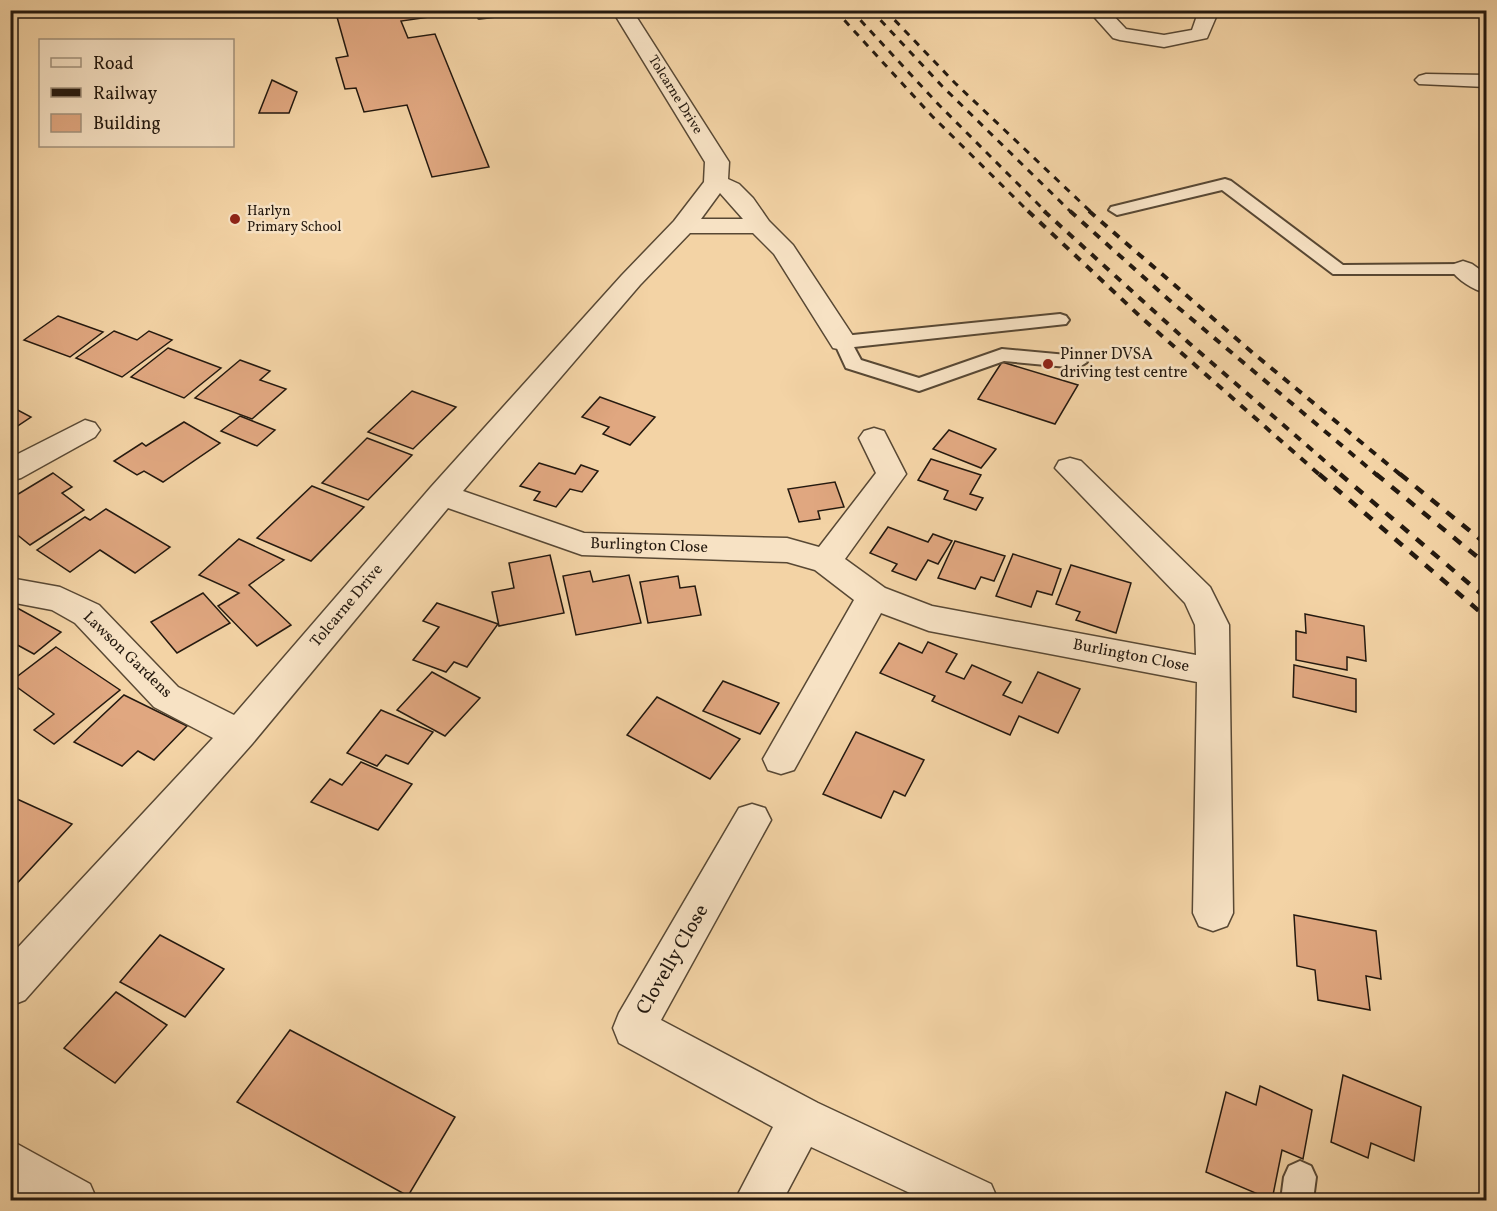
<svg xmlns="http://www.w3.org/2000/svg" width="1497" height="1211" font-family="Vollkorn,serif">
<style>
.building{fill:#e0a780;stroke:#24190f;stroke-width:1.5}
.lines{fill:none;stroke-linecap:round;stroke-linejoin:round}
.service-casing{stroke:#584834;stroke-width:4}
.minor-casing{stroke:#584834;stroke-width:3}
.service{fill:#f7e2c4;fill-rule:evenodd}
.minor{fill:#f7e2c4;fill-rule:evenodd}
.rail-far2{stroke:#24190f;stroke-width:3;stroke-dasharray:7 7;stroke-linecap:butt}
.rail-far1{stroke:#24190f;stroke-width:4;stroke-dasharray:8 8;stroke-linecap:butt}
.rail{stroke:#24190f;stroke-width:4.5;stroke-dasharray:10 10;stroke-linecap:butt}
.poi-dot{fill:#8f2418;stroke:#f7e2c4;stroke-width:2}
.labels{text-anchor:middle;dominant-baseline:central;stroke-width:5;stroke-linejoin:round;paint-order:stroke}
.far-street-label{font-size:14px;fill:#24190f;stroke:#f7e2c4}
.far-poi-label{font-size:14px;fill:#24190f;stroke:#f7e2c4;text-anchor:start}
.poi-label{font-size:16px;fill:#24190f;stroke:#f7e2c4;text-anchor:start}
.street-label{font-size:16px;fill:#24190f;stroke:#f7e2c4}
.near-street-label{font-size:20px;fill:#24190f;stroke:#f7e2c4}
</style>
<rect width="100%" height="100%" fill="#f3d3a5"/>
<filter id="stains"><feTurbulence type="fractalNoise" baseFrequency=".00333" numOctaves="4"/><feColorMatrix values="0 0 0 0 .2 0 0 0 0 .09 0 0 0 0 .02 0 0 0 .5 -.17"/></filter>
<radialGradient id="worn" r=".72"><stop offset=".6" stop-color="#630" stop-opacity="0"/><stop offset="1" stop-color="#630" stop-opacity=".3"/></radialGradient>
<!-- building -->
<g class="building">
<path d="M335,10H428L430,17L401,21L408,38L435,34L489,167L432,177L407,105L364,112L356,88L345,89L336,58L348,56Z"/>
<path d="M272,80L297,92L289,113H259Z"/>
<path d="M58,316L103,332L70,357L24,340Z"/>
<path d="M114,331L137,340L149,331L172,340L122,377L76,358Z"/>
<path d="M168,348L221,368L184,398L131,377Z"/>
<path d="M240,360L270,371L260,380L286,389L252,419L195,398Z"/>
<path d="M1002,362L1078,385L1055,424L978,399Z"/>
<path d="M412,391L456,407L413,449L368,432Z"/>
<path d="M600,397L655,417L630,445L603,434L609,427L582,417Z"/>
<path d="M10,406L31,417L10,431Z"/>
<path d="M240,416L275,430L257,446L221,431Z"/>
<path d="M184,422L220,443L163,482L144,471L137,475L114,461L142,443L146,446Z"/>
<path d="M949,430L996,449L981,468L933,449Z"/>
<path d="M367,438L412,455L368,500L322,483Z"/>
<path d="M931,459L981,475L970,494L983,498L976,510L944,499L948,491L918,480Z"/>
<path d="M539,463L575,474L581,465L598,471L582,492L570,489L556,507L534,500L540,492L520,486Z"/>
<path d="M53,473L72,487L62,493L84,510L30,545L10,529V499Z"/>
<path d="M835,482L844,507L818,511L820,519L799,522L788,489Z"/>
<path d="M312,486L364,507L311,561L257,538Z"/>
<path d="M106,509L170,547L135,573L100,550L70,572L37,550L85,517L90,520Z"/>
<path d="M888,527L928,542L933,534L952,541L938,564L928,560L916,580L892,571L897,564L870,553Z"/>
<path d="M239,539L284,560L249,585L291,625L257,646L218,606L239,593L199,575Z"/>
<path d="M955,541L1005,556L994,581L981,577L975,589L938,578Z"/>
<path d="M1013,554L1061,569L1052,595L1037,591L1031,607L996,596Z"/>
<path d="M550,555L564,613L499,626L492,592L514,588L509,563Z"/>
<path d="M1071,565L1131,583L1116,633L1076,620L1080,612L1056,604Z"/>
<path d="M590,571L593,582L629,575L641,623L576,635L563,576Z"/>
<path d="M678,576L680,588L695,586L701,615L648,623L640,582Z"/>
<path d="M203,593L230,623L177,653L151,622Z"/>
<path d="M437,603L498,624L467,667L454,662L446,672L413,660L439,627L423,621Z"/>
<path d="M10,604L61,632L34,654L10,641Z"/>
<path d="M1305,614L1364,626L1366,661L1347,657V670L1296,660V631L1306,633Z"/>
<path d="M928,642L957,654L946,672L964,679L972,665L1011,682L1003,695L1022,703L1038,672L1080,689L1058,733L1019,716L1010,735L932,701L935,696L880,673L899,643L922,653Z"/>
<path d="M56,647L120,690L54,744L34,730L54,714L10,682Z"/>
<path d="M1294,665L1356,679V712L1293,697Z"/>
<path d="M432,672L480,698L445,736L397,710Z"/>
<path d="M723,681L779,703L760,734L703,711Z"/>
<path d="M124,695L187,726L154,760L138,751L122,766L74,742Z"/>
<path d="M657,697L740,739L710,779L627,735Z"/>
<path d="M381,710L433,732L408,764L386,755L377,766L347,753Z"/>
<path d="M856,732L924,760L905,796L894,791L881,818L823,794Z"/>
<path d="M361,762L412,784L378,830L311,802L330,779L342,785Z"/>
<path d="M17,799L72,824L10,891V805Z"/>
<path d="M1294,915L1376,931L1381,979L1366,976L1370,1010L1318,1000L1315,970L1297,966Z"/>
<path d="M160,935L224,969L185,1017L120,982Z"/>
<path d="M116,992L167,1025L115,1083L64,1048Z"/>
<path d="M290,1030L455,1117L408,1196L237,1102Z"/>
<path d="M1343,1075L1421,1107L1414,1161L1371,1143L1368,1158L1331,1142Z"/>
<path d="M1260,1086L1312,1110L1303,1159L1282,1150L1272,1200L1206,1172L1226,1092L1256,1105Z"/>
</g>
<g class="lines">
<!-- service casing -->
<g class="service-casing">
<g id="service">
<path d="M486,10H516L510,14L479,18V12Z"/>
<path d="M1225,179L1231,181L1343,265L1463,264L1472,269L1463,274H1333L1222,190L1117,215L1109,210L1111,207Z"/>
<path d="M1060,314L1066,316L1069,320L1066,324L854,347L861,360L919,378L1002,349L1078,356L1087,362L1078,368L1004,361L919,391L846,368L834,342L843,336Z"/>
<path d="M1300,1161L1311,1166L1316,1177L1313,1200H1281L1284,1177L1289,1166Z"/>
</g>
</g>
<!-- minor casing -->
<g class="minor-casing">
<g id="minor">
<path d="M612,10H632L729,162L728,179L739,184L753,198L769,221L793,245L857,342L853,348L843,350L833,348L774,254L753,233H690L640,285L463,491L584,533L787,538L819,547L876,473L859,438L864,431L874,428L884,431L906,474L845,559L885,588L932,606L1196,655L1195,625L1185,603L1055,468L1059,461L1070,458L1081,461L1210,587L1229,625L1233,913L1227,926L1213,931L1199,926L1193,913L1197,682L929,631L881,613L794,770L781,774L768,770L763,759L854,600L815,570L787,562L582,555L448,508L252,744L25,1000L10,1006V956L213,738L154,707L75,623L52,610L10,602V578L60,587L99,605L178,687L234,715L431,487L622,275L674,221L704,182L705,162ZM720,193L743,219H701Z"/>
<path d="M1088,10H1108L1126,29L1164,35L1192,30L1199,10H1219L1207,38L1164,47L1120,40L1113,38Z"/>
<path d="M1426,74L1486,75V87L1419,84L1415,80L1419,76Z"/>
<path d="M1463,261L1472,264L1486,274V293C1473,290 1458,280 1450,269L1454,264Z"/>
<path d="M85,420L95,423L100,430L95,437L21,478L10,481V458Z"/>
<path d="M752,804L765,808L771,820L661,1020L818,1103L991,1184L998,1200H925L811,1147L783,1200H735L773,1127L619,1043L613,1028L619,1013L739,808Z"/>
<path d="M10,1140L90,1184L97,1200H30L10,1189Z"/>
</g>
</g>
<!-- service -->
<use href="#service" class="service"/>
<!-- minor -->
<use href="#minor" class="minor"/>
<!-- rail-far2 -->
<g class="rail-far2">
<path d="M835,10L932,116L1029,212"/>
<path d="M851,10L939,105L1046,212"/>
<path d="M871,10L942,86L1071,212"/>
<path d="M885,10L955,83L1091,212"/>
</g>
<!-- rail-far1 -->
<g class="rail-far1">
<path d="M1028,211L1144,320L1321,476"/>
<path d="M1044,211L1189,343L1342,476"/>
<path d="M1070,211L1168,299L1378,476"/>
<path d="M1089,211L1253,353L1402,476"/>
</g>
<!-- rail -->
<g class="rail">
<path d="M1319,474L1486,617"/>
<path d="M1340,474L1486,598"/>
<path d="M1376,474L1486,564"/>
<path d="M1400,474L1486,544"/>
</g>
</g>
<!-- markers -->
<g class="poi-dot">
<circle cx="235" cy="219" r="6"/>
<circle cx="1048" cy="364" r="6"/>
</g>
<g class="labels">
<!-- far-street labels -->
<g class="far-street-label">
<text transform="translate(675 95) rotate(58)">Tolcarne Drive</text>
</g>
<!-- far-poi labels -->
<g class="far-poi-label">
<text x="247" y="211">Harlyn<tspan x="247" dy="16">Primary School</tspan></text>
</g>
<!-- poi labels -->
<g class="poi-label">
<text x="1060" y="355">Pinner DVSA<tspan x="1060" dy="18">driving test centre</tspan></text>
</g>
<!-- street labels -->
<g class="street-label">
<text transform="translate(649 546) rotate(2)">Burlington Close</text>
<text transform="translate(347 606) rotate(-50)">Tolcarne Drive</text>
<text transform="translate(127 655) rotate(44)">Lawson Gardens</text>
<text transform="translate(1131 656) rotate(11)">Burlington Close</text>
</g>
<!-- near-street labels -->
<g class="near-street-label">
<text transform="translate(673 960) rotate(-60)">Clovelly Close</text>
</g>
</g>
<!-- margin -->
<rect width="1497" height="1211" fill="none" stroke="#f3d3a5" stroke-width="36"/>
<rect x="12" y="12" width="1473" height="1187" fill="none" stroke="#24190f" stroke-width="3"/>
<rect x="18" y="18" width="1461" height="1175" fill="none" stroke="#24190f" stroke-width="1.5"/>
<!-- legend -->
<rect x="39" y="39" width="195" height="108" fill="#f7e2c4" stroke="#a3927c" stroke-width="1.5"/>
<rect x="51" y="58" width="30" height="9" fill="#f7e2c4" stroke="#a3927c" stroke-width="1.5"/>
<text x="93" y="69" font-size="18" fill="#24190f">Road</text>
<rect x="51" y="88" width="30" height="9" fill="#24190f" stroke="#a3927c" stroke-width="1.5"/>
<text x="93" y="99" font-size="18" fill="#24190f">Railway</text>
<rect x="51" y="114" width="30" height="18" fill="#e0a780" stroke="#a3927c" stroke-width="1.5"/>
<text x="93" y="129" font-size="18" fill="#24190f">Building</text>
<rect width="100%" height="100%" filter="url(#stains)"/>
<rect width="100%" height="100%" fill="url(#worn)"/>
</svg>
